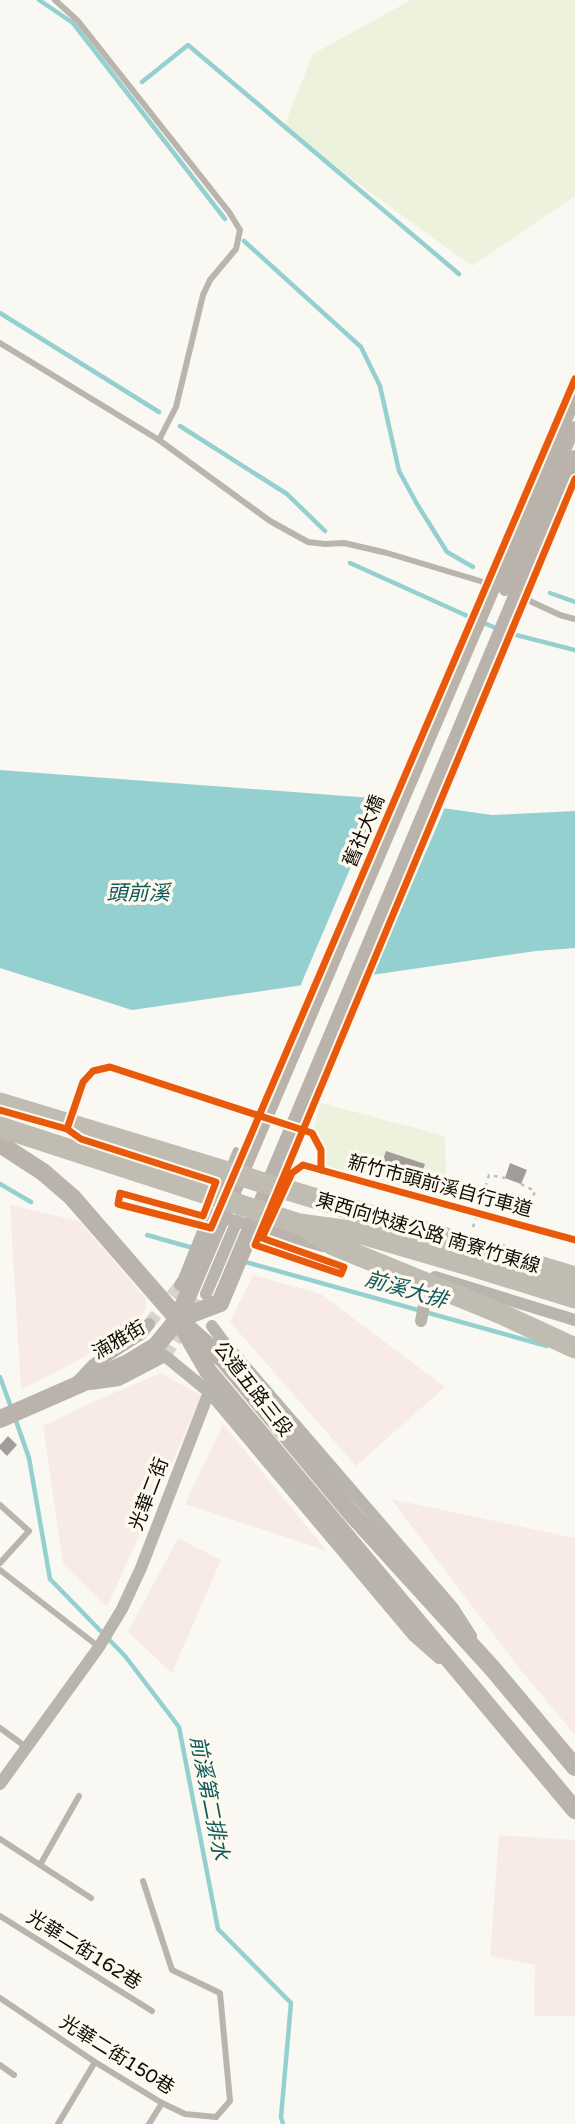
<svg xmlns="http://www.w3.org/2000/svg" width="575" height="2124" font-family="'Varela Round','Noto Sans TC',sans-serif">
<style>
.industrial{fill:#f8ebe6}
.green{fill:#ecf2db}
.water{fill:#95d0d1}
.pier{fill:#faf8f2}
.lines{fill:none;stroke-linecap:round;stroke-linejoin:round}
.stream{stroke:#95d0d1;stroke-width:4.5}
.building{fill:#a39d99}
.street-tunnel{stroke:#d7d4ce;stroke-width:12;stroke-dasharray:12 6;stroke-linecap:butt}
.path{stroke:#bebcb6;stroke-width:2.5;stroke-dasharray:3.5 5;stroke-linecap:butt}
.lane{stroke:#b9b5ad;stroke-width:6}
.street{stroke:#b9b5ad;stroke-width:12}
.secondary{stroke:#b9b3ab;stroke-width:18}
.highway{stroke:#c0bcb1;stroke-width:21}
.secondary-bridge{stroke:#b9b3ab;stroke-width:18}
.highway-bridge{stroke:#c0bcb1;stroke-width:21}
.cycleway-casing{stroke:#fef9ee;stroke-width:11}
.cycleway{stroke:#e8590c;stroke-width:7}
.labels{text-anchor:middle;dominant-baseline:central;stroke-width:7;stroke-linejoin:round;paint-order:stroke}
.street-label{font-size:19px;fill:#0f0b04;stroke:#fef9ee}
.water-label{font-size:21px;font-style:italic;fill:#0c585b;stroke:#fef9ee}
</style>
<rect width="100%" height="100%" fill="#faf8f2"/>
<!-- industrial -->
<g class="industrial">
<path d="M10,1205L79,1221L146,1299L145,1312L86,1356L21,1390Z"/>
<path d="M253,1275L321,1294L445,1387L356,1466L230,1322Z"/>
<path d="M161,1373L202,1396L107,1607L63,1564L43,1426L97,1400Z"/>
<path d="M223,1424L327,1551L185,1504Z"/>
<path d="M391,1499L575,1538V1735L519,1668Z"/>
<path d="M178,1538L221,1560L172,1673L128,1632Z"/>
<path d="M499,1835L575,1840V2016H534L535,1965L490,1956Z"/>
</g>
<!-- green -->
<g class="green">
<path d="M411,0H575V196L472,266L283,129L313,54Z"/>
<path d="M321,1103L445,1136L447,1204L321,1166V1150L312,1133Z"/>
</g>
<!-- water -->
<path class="water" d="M0,770L372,798L492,815L575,811V948L536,951L132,1010L0,968Z"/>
<!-- pier -->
<path class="pier" d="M381,796L446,805L371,979L299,989Z"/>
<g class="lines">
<!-- stream -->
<g class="stream">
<path d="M39,0L73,23L225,219"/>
<path d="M142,82L188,45L459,274"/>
<path d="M244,241L361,347L380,386L399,471L417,504L447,552L473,567"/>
<path d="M0,313L159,412"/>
<path d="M180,426L287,494L325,531"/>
<path d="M350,563L474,619"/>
<path d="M550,593L575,602"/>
<path d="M482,622L500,630"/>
<path d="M508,633L575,650"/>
<path d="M0,1184L31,1202"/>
<path d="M147,1235L193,1248"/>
<path d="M242,1261L547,1346"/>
<path d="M0,1377L12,1410"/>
<path d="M15,1418L29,1458L50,1579L125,1656L179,1727L218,1929L291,2003L281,2117L283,2124"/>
</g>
</g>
<!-- building -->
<g class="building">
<path d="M386,1151L425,1164L420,1179L381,1166Z"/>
<path d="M510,1163L527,1170L521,1184L505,1178Z"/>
<path d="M8,1436L17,1445L7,1456L0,1449V1445Z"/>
</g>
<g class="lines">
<!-- street-tunnel -->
<g class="street-tunnel">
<path d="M149,1324L180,1285"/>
<path d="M165,1356L206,1294"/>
</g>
<!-- path -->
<g class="path">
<path d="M521,1184L535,1191L524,1225"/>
<path d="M473,1227L489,1175L505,1178"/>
</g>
<!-- lane -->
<g class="lane">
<path d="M55,0L78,21L229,212L240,230L236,249L210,280L203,295L176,407L159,440"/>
<path d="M0,343L159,440L270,521L308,542L325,544L344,543L387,553L490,584"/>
<path d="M519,596L560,615L575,619"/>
<path d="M218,1194L236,1150"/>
<path d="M0,1505L29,1531L0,1563"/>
<path d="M0,1570L99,1647"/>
<path d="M0,1728L26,1747"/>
<path d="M0,1839L91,1898"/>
<path d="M40,1865L79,1796"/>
<path d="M143,1881L172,1970L220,1993L230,2101L216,2117"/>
<path d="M0,1916L152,2011"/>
<path d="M0,1998L95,2062L162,2103L185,2114L216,2117"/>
<path d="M0,2065L14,2075"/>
<path d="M58,2124L95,2062"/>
<path d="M149,2124L162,2103"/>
</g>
<!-- street -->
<g class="street">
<path d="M505,590L575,427"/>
<path d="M435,1277L575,1320"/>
<path d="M180,1285L184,1279L210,1214L323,1246"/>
<path d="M206,1294L237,1221"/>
<path d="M421,1321L427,1290"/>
<path d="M212,1326L223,1341L453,1608L471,1636"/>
<path d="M78,1381L93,1365L141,1334L149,1324"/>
<path d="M91,1384L119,1380L165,1356L209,1392L413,1635L439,1658"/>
<path d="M0,1784L99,1647L122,1609L141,1568L209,1392"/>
</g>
<!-- secondary -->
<g class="secondary">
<path d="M0,1144L43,1172L72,1197L178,1319L224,1360L352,1514L492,1668L575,1767"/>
<path d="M178,1319L220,1303"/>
<path d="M185,1331L208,1371L575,1810"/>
<path d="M0,1419L128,1363L156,1346L178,1319L192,1285"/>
</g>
<!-- highway -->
<path class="highway" d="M497,1312L575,1348"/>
<!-- secondary-bridge -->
<g class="secondary-bridge">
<path d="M192,1285L575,392"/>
<path d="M220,1303L575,459"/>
</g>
<!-- highway-bridge -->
<g class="highway-bridge">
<path d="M0,1103L575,1277"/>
<path d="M0,1127L299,1224L351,1231L468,1265L575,1298"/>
<path d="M307,1229L333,1245L497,1312"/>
</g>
<!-- cycleway casing -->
<g class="cycleway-casing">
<g id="cycleway">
<path d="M0,1110L67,1129L83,1082L93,1071L110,1067L312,1133L321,1150V1170L575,1240"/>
<path d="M67,1129L81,1139L216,1182L203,1216L120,1193L118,1204L211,1228L575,379"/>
<path d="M321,1170L303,1165L292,1173L262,1238L344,1267L341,1274L255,1245L575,479"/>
</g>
</g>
<!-- cycleway -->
<use href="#cycleway" class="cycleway"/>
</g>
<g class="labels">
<!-- street labels -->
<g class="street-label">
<text transform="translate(364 831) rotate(-67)">舊社大橋</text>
<text transform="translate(440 1186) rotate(15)">新竹市頭前溪自行車道</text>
<text transform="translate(428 1233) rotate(17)">東西向快速公路 南寮竹東線</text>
<text transform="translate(119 1340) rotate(-30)">湳雅街</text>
<text transform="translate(253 1389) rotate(52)">公道五路三段</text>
<text transform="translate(149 1494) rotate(-69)">光華二街</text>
<text transform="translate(84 1950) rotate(32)">光華二街162巷</text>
<text transform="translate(117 2055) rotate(32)">光華二街150巷</text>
</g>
<!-- water labels -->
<g class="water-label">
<text x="138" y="893">頭前溪</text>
<text transform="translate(406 1290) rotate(16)">前溪大排</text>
<text transform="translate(209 1798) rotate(79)">前溪第二排水</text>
</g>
</g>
</svg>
